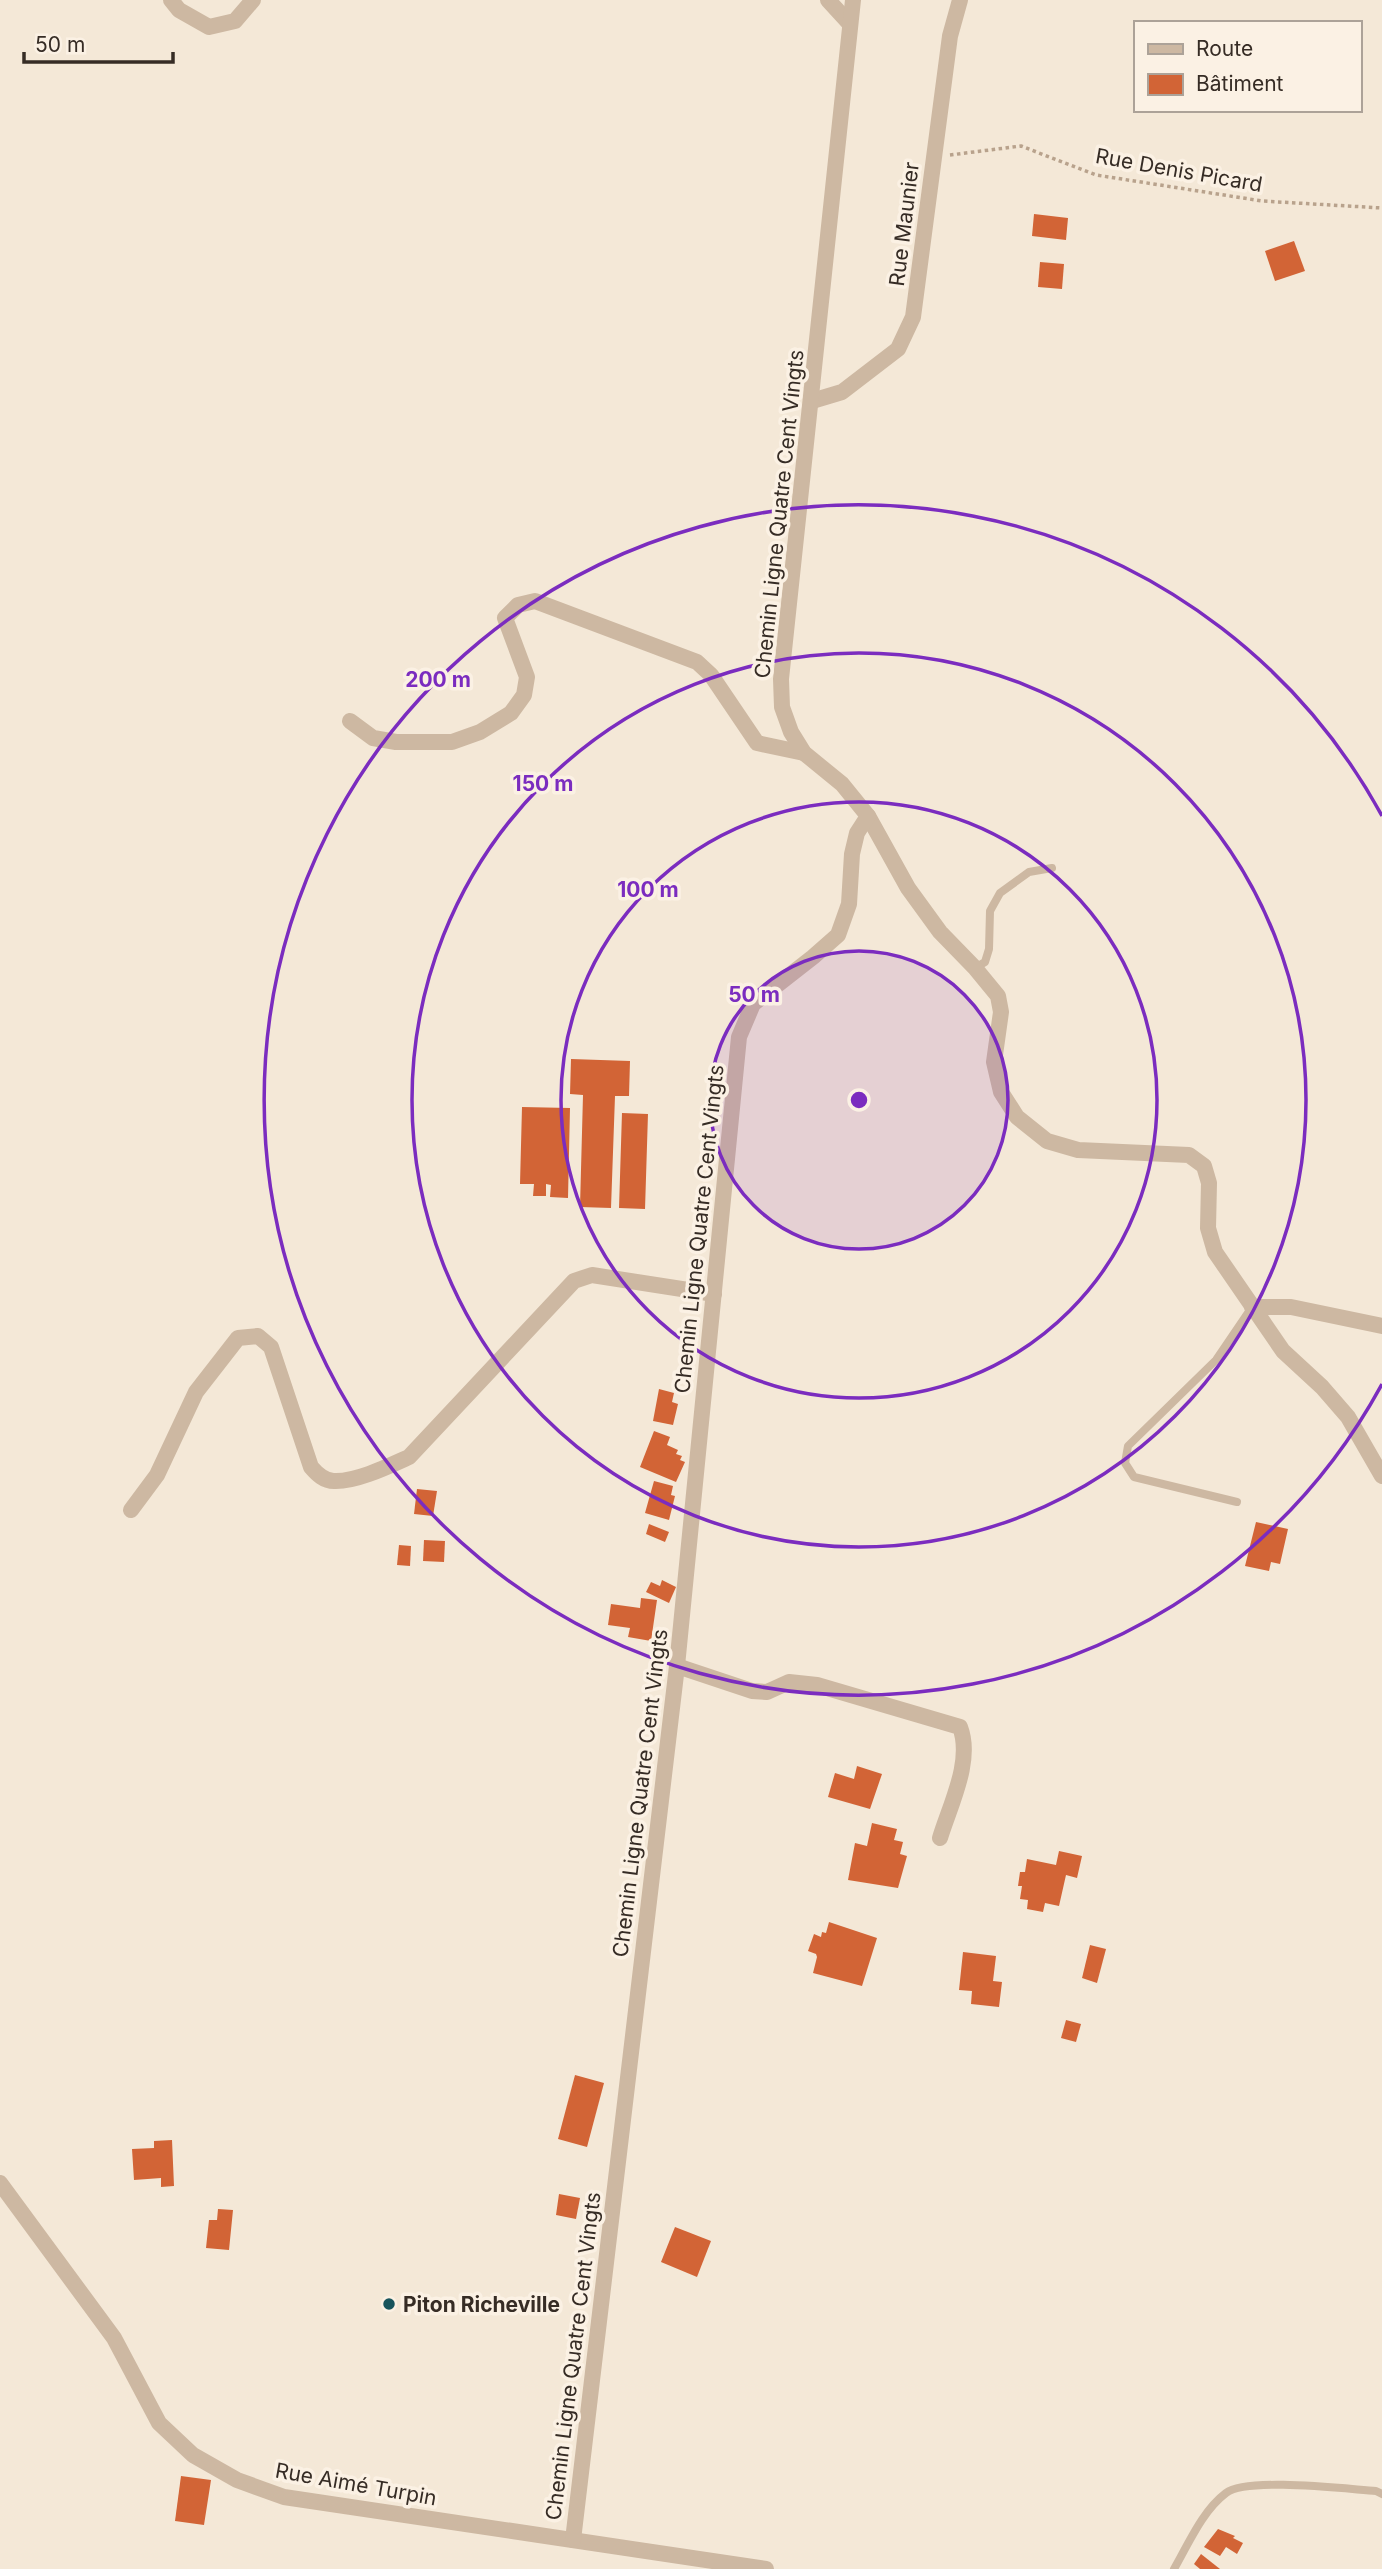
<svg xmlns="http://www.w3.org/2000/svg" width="1382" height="2569" font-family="Inter,sans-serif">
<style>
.building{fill:#d26436}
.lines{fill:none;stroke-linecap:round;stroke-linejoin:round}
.path{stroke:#b8a28c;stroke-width:3.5;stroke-dasharray:3.5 3.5;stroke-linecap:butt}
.service{stroke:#cdb8a2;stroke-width:8}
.minor{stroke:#cdb8a2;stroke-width:16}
.ring{fill:none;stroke:#7b2cbf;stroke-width:3.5}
.poi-dot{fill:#17545c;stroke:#fbf1e4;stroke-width:2.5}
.labels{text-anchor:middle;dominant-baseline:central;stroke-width:7;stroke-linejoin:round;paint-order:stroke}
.street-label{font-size:21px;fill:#362c25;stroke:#fbf1e4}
.poi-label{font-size:21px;font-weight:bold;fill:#362c25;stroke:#fbf1e4;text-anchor:start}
.centre{fill:#7b2cbf;stroke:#fbf1e4;stroke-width:3.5}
.ring-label{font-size:21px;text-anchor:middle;font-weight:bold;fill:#7b2cbf;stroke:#fbf1e4;stroke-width:7;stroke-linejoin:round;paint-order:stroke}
</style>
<rect width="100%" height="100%" fill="#f4e8d7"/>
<!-- building -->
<g class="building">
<path d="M1034,214L1068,218L1066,240L1032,236Z"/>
<path d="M1294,241L1305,271L1275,281L1265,251Z"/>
<path d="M1040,262L1064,264L1062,289L1038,287Z"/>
<path d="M571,1059L630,1061L629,1096H615L611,1208L580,1207L583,1095L570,1094Z"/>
<path d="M522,1107L570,1108L568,1198L550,1197L551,1185L546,1184V1196H533L534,1184H520Z"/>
<path d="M622,1113L648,1114L645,1209L619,1208Z"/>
<path d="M659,1389L674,1393L672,1402L678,1404L673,1425L653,1421Z"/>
<path d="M654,1431L670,1437L667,1445L678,1450L676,1454L682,1456L680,1460L685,1462L676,1482L640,1467Z"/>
<path d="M654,1481L673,1486L671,1495L675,1496L669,1520L645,1513Z"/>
<path d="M417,1489L437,1491L433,1516L414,1514Z"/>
<path d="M1256,1522L1288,1529L1280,1564L1271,1562L1269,1571L1245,1566Z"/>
<path d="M649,1524L669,1532L665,1542L646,1534Z"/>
<path d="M424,1540L445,1541L444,1562L423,1561Z"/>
<path d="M399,1545L411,1546L410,1566L397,1565Z"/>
<path d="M662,1580L676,1587L669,1603L646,1592L651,1582L660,1586Z"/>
<path d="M641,1598L657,1600L651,1641L628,1637L630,1628L608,1625L611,1604L640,1608Z"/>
<path d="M857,1766L882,1774L870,1809L828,1797L835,1773L854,1779Z"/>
<path d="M872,1823L897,1829L894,1840L903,1842L900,1854L907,1856L898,1888L848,1880L855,1843L867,1846Z"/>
<path d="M1059,1851L1082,1856L1077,1878L1066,1875L1059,1906L1045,1903L1043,1912L1027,1909L1028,1900L1020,1899L1022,1886H1018L1020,1872H1025L1027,1859L1056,1865Z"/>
<path d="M829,1922L877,1938L862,1986L813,1973L817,1957L816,1954L808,1951L814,1934L821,1937L822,1932L826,1933Z"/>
<path d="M1090,1945L1106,1949L1097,1983L1082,1978Z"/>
<path d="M963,1952L996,1956L993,1981L1002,1982L999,2007L971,2004L972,1991L959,1990Z"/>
<path d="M1066,2020L1081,2024L1076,2042L1061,2038Z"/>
<path d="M575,2075L604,2083L587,2147L558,2139Z"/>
<path d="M172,2140L174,2186L161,2187V2178L134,2180L132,2149L154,2148V2141Z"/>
<path d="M559,2194L580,2198L576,2219L556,2215Z"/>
<path d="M218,2209L233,2210L229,2250L206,2248L209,2220H217Z"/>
<path d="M675,2227L711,2241L697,2277L661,2262Z"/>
<path d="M181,2476L211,2480L204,2525L175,2521Z"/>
<path d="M1218,2529L1235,2536L1233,2538L1243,2543L1237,2554L1226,2547L1220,2556L1204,2547Z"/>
<path d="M1201,2554L1220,2569H1200L1194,2564Z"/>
</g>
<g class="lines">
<!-- path -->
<path class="path" d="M950,155L1021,146L1096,175L1262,201L1382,208"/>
<!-- service -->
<g class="service">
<path d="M975,968L985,962L989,949L990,911L1000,893L1029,872L1052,868"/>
<path d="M1237,1502L1134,1477L1125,1463L1128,1446L1216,1360L1252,1307"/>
<path d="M1174,2569C1188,2545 1202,2511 1226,2493C1247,2477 1346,2489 1376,2491L1382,2494"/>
</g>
<!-- minor -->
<g class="minor">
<path d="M171,0L179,10L209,27L235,21L253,0"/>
<path d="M828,0L850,24"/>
<path d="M812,401L842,392L898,349L913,317L950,36L960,0"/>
<path d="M350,721L373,738L396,742H452L480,732L511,713L524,695L527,677L505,618L518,605L535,601L697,662L711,675L757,743L804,753"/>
<path d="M868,816L908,888L940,932L975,968L998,996L1001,1012L994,1062L1001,1092L1017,1117L1047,1141L1078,1150L1189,1155L1204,1166L1209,1183L1208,1228L1215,1252L1283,1351L1322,1387L1348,1417L1382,1476"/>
<path d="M1252,1307H1291L1382,1326"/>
<path d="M131,1510L157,1475L196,1392L238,1338L258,1336L271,1347L311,1467C317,1474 324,1481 334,1481C356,1482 389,1466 409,1457L574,1281L592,1275L714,1294"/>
<path d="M677,1666L752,1691L767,1692L789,1682L817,1685L960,1727C973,1761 950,1805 940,1838"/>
<path d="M0,2183L114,2338L159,2423L193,2455L237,2480L284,2497L766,2569"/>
<path d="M573,2540L677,1666L739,1037L753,1004L813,957L838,935L849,904L852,854L857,833L868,816L842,784L804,753L791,732L782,707L781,679L853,0"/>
</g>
</g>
<!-- distance rings -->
<circle cx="859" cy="1100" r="149" fill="#7b2cbf" fill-opacity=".12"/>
<g class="ring">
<circle cx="859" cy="1100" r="149"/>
<circle cx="859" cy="1100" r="298"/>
<circle cx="859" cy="1100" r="447"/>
<path d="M1382 1384A595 595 0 1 1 1382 816"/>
</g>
<!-- markers -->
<circle class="poi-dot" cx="389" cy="2304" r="7"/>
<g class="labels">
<!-- street labels -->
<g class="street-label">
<text transform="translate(1179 170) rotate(10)">Rue Denis Picard</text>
<text transform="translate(904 224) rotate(-83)">Rue Maunier</text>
<text transform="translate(779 514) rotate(-84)">Chemin Ligne Quatre Cent Vingts</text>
<text transform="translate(699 1229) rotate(-84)">Chemin Ligne Quatre Cent Vingts</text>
<text transform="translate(640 1793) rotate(-83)">Chemin Ligne Quatre Cent Vingts</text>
<text transform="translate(573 2356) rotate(-83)">Chemin Ligne Quatre Cent Vingts</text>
<text transform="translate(356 2484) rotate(10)">Rue Aimé Turpin</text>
</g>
<!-- poi labels -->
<g class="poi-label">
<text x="403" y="2304">Piton Richeville</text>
</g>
</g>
<circle cx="859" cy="1100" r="10" class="centre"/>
<g class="ring-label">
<text x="438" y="687">200 m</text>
<text x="543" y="791">150 m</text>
<text x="648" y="897">100 m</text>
<text x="754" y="1002">50 m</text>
</g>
<!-- legend -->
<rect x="1134" y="21" width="228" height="91" fill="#fbf1e4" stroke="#aca298" stroke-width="2"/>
<rect x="1148" y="44" width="35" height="10" fill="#cdb8a2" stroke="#aca298" stroke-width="2"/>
<text x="1196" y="56" font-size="21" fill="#362c25">Route</text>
<rect x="1148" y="74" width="35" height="21" fill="#d26436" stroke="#aca298" stroke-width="2"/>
<text x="1196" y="91" font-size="21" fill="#362c25">Bâtiment</text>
<!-- scale -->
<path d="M24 52v10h149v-10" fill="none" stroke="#362c25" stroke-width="3.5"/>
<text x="35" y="52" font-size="21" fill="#362c25" stroke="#fbf1e4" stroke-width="5" paint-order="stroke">50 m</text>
</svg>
